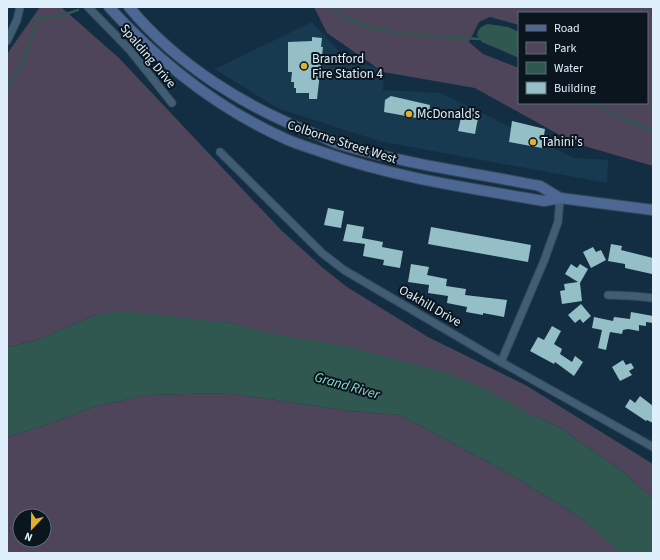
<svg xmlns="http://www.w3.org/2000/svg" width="660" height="560" font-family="'Source Sans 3',sans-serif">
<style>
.built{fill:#173a51}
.green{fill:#4e455b;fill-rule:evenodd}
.water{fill:#315850}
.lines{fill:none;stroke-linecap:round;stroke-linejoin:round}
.stream{stroke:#315850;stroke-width:2.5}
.building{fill:#94bfc7}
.street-casing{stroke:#364a5b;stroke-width:9}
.secondary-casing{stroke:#364a5b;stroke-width:12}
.street{stroke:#405d73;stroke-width:7}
.secondary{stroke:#4c6794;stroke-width:10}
.poi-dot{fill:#dfb034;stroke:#0a151e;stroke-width:1.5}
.labels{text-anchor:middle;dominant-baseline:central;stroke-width:4;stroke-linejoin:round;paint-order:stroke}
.street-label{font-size:13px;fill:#dff0fc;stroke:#0a151e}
.poi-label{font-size:13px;fill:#dff0fc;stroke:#0a151e;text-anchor:start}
.water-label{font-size:14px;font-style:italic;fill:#92dccd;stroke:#0a151e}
</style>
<rect width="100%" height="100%" fill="#132e42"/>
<!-- built -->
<path class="built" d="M312,22L343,56L384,71L383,90L441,93L574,158L608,160L607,183L379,141L277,108L215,69Z"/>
<!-- green -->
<g class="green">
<path d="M40,7H61L119,58L281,230L323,268L347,287L428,337L527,386L653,464V499L625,473L559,427L533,416L231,323L96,315L34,341L7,347V54Z"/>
<path d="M314,7H653V166L574,143L475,88L383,72L327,33ZM519,13H647V103H519V68L483,54L469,42L479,22L490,17L519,25Z"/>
<path d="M228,393L350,411L400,415L503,470L580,517L616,548L617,553H7V437L49,424L93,407L147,395ZM20,516H44V540H20Z"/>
</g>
<!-- water -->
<g class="water">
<path d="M488,24L508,27L519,32V58L482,42L477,35C478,29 481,26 488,24Z"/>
<path d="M124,311L231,323L268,333L348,346L449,374L488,390L533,416L559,427L625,473L653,499V553H617L615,548L580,517L503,470L400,415L350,411L228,393L147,395L93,407L49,424L7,437V347L34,341L96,315Z"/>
</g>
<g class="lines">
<!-- stream -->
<g class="stream">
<path d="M333,7C352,36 447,37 481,39"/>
<path d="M7,91L25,57L38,18L63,15L78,10"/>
<path d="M591,103L599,106L621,118L653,131"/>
</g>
</g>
<!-- building -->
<g class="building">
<path d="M312,37L322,38L321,47H323L317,99H309V93H296V88H294V82H291L292,72H288V42L312,41Z"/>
<path d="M391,96L430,105L428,120L384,112L385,100Z"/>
<path d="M463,109L479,113L475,134L458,131Z"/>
<path d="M512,121L545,129L542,148L509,142Z"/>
<path d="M328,208L344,211L341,228L324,225Z"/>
<path d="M347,224L364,227L362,238L383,242L382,247L403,251L400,268L383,265L384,260L363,256L365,244L343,241Z"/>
<path d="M431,227L531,245L528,262L428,244Z"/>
<path d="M611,244L622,246L621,250L653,258L652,274L625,268V264L608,261Z"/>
<path d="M593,247L596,252L601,250L606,260L591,268L583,252Z"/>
<path d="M411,264L429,267L427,275L447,279L446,286L466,289L465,295L507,300L504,317L483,313V315L466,312L467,307L447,303L448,296L428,293L429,285L408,282Z"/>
<path d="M571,264L577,268L580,264L588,269L580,283L582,301L562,304L560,291L565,290L564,284L578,282L565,274Z"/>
<path d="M581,304L591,316L583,323L580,319L575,323L568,315Z"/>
<path d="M631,312L653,316V323L646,322V326L639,325V331L628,329L623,330L622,334L610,332L606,350L598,348L602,330L592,328L594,317L613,321L614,317L630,319Z"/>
<path d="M552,326L561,331L554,344L562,349L560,354L572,362L575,356L583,362L574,376L555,362L554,364L530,351L538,337L544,340Z"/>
<path d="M623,360L626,365L631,363L634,368L629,371L632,375L620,381L612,367Z"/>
<path d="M640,396L653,406V423L647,420L646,421L625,407L630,399L635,403Z"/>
</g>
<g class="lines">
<!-- street casing -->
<g class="street-casing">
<g id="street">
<path d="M88,7L129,49L172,103"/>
<path d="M7,41L17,20L20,7"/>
<path d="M220,152L322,253L344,270L501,362L653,447"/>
<path d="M608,295L633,296L653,298"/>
<path d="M501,362L544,261L558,222L560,198"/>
</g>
</g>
<!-- secondary casing -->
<g class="secondary-casing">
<g id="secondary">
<path d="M109,7C159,62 220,110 288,140C300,145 313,149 325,153C396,178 470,188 544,201L560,198L653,210"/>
<path d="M129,7C178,66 248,109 320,136C327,139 334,143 342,145C406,164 474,173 540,186L560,198"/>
</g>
</g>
<!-- street -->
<use href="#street" class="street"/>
<!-- secondary -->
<use href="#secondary" class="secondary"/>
</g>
<!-- markers -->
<g class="poi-dot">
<circle cx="304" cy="66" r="4"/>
<circle cx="409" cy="114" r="4"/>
<circle cx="533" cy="142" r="4"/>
</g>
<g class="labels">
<!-- street labels -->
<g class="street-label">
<text transform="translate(148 56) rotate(50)">Spalding Drive</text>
<text transform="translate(342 142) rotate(18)">Colborne Street West</text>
<text transform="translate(430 306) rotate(30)">Oakhill Drive</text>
</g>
<!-- poi labels -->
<g class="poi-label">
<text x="312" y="59">Brantford<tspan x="312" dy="15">Fire Station 4</tspan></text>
<text x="417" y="114">McDonald's</text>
<text x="541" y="142">Tahini's</text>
</g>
<!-- water labels -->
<g class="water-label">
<text transform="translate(347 386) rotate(16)">Grand River</text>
</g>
</g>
<!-- border -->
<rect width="660" height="560" fill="none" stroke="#dff0fc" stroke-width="16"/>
<!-- legend -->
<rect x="518" y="12" width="130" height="92" fill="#0a151e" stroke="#5f6d77"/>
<rect x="526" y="25" width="20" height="6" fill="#4c6794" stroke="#5f6d77"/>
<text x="554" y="32" font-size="12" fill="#dff0fc">Road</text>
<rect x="526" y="42" width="20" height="12" fill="#4e455b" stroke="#5f6d77"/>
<text x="554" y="52" font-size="12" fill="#dff0fc">Park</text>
<rect x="526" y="62" width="20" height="12" fill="#315850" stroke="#5f6d77"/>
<text x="554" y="72" font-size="12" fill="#dff0fc">Water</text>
<rect x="526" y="82" width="20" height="12" fill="#94bfc7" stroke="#5f6d77"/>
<text x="554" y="92" font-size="12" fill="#dff0fc">Building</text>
<!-- north arrow -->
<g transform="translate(32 528) rotate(202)"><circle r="19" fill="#0a151e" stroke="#5f6d77"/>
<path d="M0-3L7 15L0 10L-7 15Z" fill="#dfb034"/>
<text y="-6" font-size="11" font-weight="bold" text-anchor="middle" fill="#dff0fc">N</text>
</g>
</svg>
